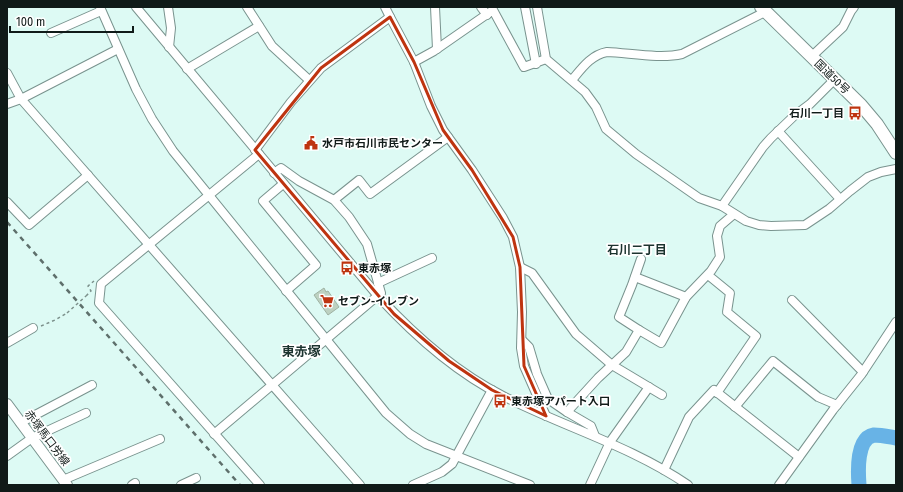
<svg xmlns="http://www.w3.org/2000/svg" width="903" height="492" font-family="'Fira Sans Condensed','Noto Sans JP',sans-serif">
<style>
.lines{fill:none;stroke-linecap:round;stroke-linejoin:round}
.river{stroke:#68b3e6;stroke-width:15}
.building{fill:#bdd1c1;stroke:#9fb2a3}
.minor-casing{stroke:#79938e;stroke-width:10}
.major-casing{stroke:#79938e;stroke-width:12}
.highway-casing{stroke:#79938e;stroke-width:14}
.path{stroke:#7c908b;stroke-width:1.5;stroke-dasharray:3 3;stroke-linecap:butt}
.minor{stroke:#fff;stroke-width:8}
.major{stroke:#fff;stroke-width:10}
.highway{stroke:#fff;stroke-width:12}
.rail{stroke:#5e6f6b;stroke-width:2.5;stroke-dasharray:5 5;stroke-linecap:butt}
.path-bridge{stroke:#7c908b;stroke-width:1.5;stroke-dasharray:3 3;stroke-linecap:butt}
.marked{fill:none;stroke:#be3410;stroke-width:3;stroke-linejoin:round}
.labels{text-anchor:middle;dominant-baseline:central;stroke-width:3.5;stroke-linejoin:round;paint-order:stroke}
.street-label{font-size:11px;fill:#101a18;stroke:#fff}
.poi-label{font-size:11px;font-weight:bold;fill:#101a18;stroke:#fff;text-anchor:start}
.neighbourhood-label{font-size:12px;font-weight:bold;fill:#1c332f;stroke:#fff}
.quarter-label{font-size:13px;font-weight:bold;fill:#1c332f;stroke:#fff}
</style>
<rect width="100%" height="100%" fill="#ddfaf4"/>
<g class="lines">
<!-- river -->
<path class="river" d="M859,485C858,472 856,438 874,435C881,435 890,437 896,438"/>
</g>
<!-- building -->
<path class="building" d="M324,288L326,292L328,291L339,307L328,315L314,295Z"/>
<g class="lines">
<!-- minor casing -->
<g class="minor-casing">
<g id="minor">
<path d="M100,7L136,89L152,119L173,151L386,413L410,434L426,444L530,485"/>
<path d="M136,7L378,296C414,335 455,372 503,396C564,427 631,446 688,485"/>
<path d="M168,7L171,28L169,47"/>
<path d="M247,7L272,46L309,80"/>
<path d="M435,7L437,49"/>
<path d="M481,7L487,15"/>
<path d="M525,7L536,64"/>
<path d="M537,7L546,59L585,92L596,107L606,129L636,154L699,198L722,206L746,221L759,225L771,226L805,225L829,209L850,191L868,177L881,172L896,169"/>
<path d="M390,17L414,62L431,106L443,130L472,170L503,218L513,237L520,267L522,312L521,348L524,366L546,416"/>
<path d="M51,33L101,11"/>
<path d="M811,57L843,27L851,11L854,7"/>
<path d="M414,62L434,51L493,10L524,67L546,59"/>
<path d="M187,69L259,26"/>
<path d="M7,73L21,99L360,485"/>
<path d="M572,80C582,68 591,55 607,52C630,53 660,59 682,54L765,12"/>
<path d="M7,104L21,99L118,49"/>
<path d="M778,131L840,199"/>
<path d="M255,150L291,102L321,68L390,17L385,7"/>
<path d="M259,154L101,284L99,303L260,485"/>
<path d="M283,184L263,201L316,265L286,291"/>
<path d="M334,200L359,180L370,194L448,137"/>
<path d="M7,202L29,225L88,175"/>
<path d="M722,206L763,147L771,138L794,116L810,104L835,79"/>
<path d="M520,267L532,273L576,334L612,365L662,395"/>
<path d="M708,275L730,293L727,312L756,336L717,393"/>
<path d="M635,277L686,297"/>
<path d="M378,283L432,258"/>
<path d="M792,300L863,372"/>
<path d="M639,330L619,317L632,285L641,259"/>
<path d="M522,340L529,347L537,374L548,399L567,412L591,426L595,436"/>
<path d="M7,343L33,328"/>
<path d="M735,407L773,361L818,397L837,405"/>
<path d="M567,412L598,378L626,352L639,330L661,343L686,297L711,271L720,257L717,236L720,226L734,214"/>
<path d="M20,423L92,385"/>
<path d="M214,434L381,293L367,244L349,217L334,200L299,181L281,168L274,173"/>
<path d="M7,456L32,438L86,413"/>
<path d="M664,470L689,417L714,390L799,457"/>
<path d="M63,480L160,439"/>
<path d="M132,485L135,483V485"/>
<path d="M181,485L196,478"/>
<path d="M413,485L442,472L452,464L492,390"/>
<path d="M590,485L610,442L649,387"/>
<path d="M779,485L833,410L861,375L896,322"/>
</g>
</g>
<!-- major casing -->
<g class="major-casing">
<path id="major" d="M7,404L67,485"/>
</g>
<!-- highway casing -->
<g class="highway-casing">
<path id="highway" d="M761,7L861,105L877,124L896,153"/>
</g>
<!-- path -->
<g class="path">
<path d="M86,296L91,291L88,286L94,281"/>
<path d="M41,326L55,320L67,313"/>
</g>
<!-- minor -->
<use href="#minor" class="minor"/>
<!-- major -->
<use href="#major" class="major"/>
<!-- highway -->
<use href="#highway" class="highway"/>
<!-- rail -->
<path class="rail" d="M7,222L240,485"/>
<!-- path-bridge -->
<path class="path-bridge" d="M67,313L86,296"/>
</g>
<!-- marked area -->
<path class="marked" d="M390,17L414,62L443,130L472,170L513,237L520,267L524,366L546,416L492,390L449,361L394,314L255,150L321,68Z"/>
<!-- icons -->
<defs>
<g id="bus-bare" transform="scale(1.08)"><path d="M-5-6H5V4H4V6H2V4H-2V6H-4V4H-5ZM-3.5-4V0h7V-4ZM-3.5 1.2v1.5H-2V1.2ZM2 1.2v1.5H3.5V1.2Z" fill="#be3410" stroke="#fff" stroke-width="2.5" paint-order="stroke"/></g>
<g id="civic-bare" transform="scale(1.08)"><path d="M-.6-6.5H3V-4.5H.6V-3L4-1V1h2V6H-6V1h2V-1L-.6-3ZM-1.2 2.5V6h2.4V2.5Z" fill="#be3410" stroke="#fff" stroke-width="2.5" paint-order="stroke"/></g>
<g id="supermarket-bare" transform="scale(1.08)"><path d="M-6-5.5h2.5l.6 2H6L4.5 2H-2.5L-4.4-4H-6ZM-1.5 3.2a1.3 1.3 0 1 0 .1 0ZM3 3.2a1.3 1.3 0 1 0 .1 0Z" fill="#be3410" stroke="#fff" stroke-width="2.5" paint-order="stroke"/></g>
</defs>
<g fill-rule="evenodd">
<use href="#bus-bare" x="855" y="113"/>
<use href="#civic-bare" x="311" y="143"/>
<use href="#bus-bare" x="347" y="268"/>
<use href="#supermarket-bare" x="327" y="301"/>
<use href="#bus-bare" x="500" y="401"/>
</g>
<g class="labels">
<!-- street labels -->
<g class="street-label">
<text transform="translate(832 77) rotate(44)">国道50号</text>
<text transform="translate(47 438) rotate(53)">赤塚馬口労線</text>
</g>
<!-- poi labels -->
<g class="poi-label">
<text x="844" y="113" text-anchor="end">石川一丁目</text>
<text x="322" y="143">水戸市石川市民センター</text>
<text x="358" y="268">東赤塚</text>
<text x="338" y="301">セブン-イレブン</text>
<text x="511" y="401">東赤塚アパート入口</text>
</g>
<!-- neighbourhood labels -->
<g class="neighbourhood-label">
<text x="637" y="250">石川二丁目</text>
</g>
<!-- quarter labels -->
<g class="quarter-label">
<text x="301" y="351">東赤塚</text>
</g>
</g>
<!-- border -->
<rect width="903" height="492" fill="none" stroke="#101a18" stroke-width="16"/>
<!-- scale -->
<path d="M10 26v6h123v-6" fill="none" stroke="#101a18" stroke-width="2"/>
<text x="16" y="26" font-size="12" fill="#101a18" stroke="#ffffff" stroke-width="3" paint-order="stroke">100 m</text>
</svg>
